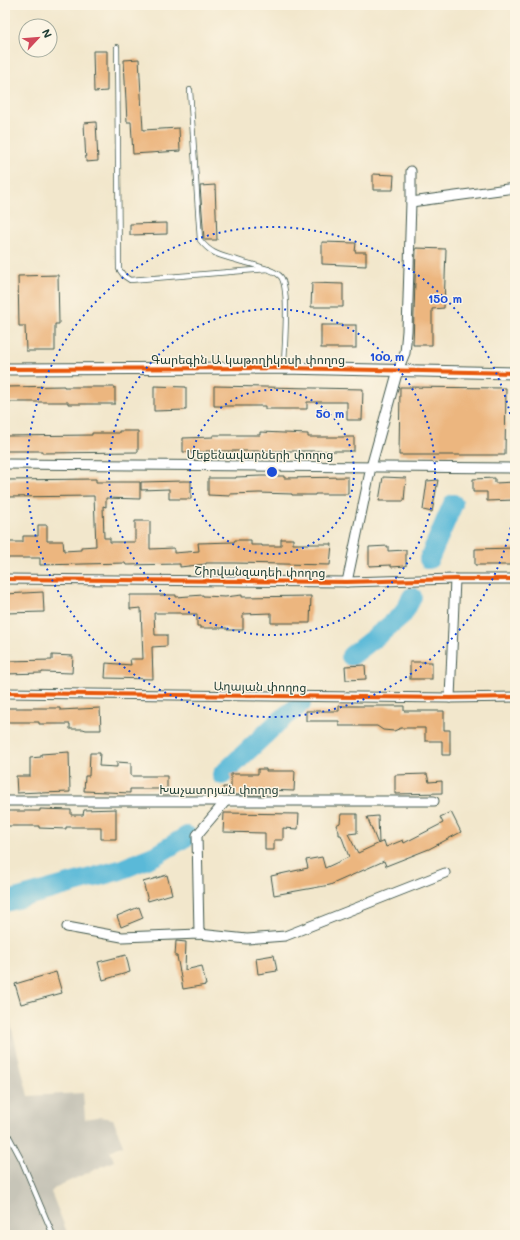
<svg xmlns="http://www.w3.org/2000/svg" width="520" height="1240" font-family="Mali,'Noto Sans Armenian',sans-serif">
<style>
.industrial{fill:#c7c5b8}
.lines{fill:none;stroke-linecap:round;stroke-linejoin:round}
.river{stroke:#5ab9d8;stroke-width:20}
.building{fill:#ecb67f}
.service-casing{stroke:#3f564b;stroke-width:6}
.minor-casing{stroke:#3f564b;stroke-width:11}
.tertiary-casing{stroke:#3f564b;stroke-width:13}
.service{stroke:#fff;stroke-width:4.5}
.minor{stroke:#fff;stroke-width:9}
.tertiary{stroke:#fff;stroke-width:11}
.cycleway-casing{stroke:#fcf5e5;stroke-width:6}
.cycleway{stroke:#e8590c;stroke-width:4}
.ring{fill:none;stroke:#1d4ed8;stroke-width:2;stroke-dasharray:2 4}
.labels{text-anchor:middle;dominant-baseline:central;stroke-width:3;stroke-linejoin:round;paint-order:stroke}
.street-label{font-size:12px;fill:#1f3d34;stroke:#fcf5e5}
.centre{fill:#1d4ed8;stroke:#fcf5e5;stroke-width:2}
.ring-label{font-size:12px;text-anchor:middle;font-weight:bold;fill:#1d4ed8;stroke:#fcf5e5;stroke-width:3;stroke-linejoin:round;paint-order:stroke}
</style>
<rect width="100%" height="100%" fill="#fcf5e5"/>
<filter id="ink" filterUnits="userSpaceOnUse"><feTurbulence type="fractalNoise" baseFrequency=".025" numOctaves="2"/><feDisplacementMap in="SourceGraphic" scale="8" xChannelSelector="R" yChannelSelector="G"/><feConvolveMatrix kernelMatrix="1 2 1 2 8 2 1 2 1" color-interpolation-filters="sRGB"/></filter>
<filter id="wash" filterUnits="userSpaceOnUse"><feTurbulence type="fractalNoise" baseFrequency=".012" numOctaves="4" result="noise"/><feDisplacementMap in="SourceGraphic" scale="16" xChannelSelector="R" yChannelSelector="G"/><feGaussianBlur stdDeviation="0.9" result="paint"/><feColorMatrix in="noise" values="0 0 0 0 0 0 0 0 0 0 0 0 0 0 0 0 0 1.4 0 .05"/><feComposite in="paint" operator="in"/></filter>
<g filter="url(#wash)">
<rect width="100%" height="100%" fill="#f2e7cc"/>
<!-- industrial -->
<path class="industrial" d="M5,1000L28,1096L83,1093L85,1119L98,1117L113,1119L123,1145L110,1151L114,1161L56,1187L51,1192L68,1235H5Z"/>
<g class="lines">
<!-- river -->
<g class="river">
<path d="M429,559L453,504"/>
<path d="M351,656L382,632L403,614L412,597"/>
<path d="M222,775L277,723L301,704"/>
<path d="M5,902L120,870L156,855L187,836"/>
</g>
</g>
<g id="blocks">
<!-- building -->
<g class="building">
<path d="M93,51H107V91L94,92Z"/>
<path d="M139,59L143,130L179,128L180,151L133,154L131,122H127L124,60Z"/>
<path d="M96,122L98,161L86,162L84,123Z"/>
<path d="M373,174L394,175L393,190H373Z"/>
<path d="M215,185L217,240H205L204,239L200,186Z"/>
<path d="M167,223V234L130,235V224Z"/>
<path d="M322,242L356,243L355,252H366V266L322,264Z"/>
<path d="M416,248L446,249L444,308L432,309V345H413Z"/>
<path d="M58,275L59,324H55V351H26L25,326H19L18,276Z"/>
<path d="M312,283L343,284V307H311Z"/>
<rect x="321" y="325" width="35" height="23"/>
<path d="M64,386V387H115V404H68V402H5V387Z"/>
<path d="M154,386L186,387V410L154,411Z"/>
<path d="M214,386L363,389L362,420H347V402H307V409H265V406H214Z"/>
<path d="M400,387L506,388L505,455H399Z"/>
<path d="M119,431H138V452L42,453V451H5V436L92,435V433H119Z"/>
<path d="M260,432L308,434V437H354V451H206V452H183V438L213,437V435H260Z"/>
<path d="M261,476H284V478L348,477V494H315V495H292V494L259,493L230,494V496L208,495V478H236V477Z"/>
<path d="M383,477L406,478L404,501H379Z"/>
<path d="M495,478V483L515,482V500L487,501V492H473V479Z"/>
<path d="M96,479V482H140V499L106,498V507L103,506L104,538H110V542H135V521H150V549L174,548V553L199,551L198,543L234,542L235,540H251V545H262V546H281V539H293V544H332L330,565L234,563H206V564L180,567V564L126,565L125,563L40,565V558H5V542H23V536H38V525H47V541H63L64,551L81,550V547L96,546L94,496L5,497V480Z"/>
<path d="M438,480L432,512L423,510L427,481Z"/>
<path d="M184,481H191V499H169V489L141,490V482Z"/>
<path d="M388,546V551L406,550V566L391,567V565L369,566V547Z"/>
<path d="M515,548V565H475V549Z"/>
<path d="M43,592L44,612L5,613V594Z"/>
<path d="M130,595H176V597L203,595V596L225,597L242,595V597L311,596L310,623H271V613L243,614V630H227V628H200V626H197V614H181V613H154L155,635H167V646L152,647L153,679L105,678L106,663L131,665L130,659H143L141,608L130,609Z"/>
<path d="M52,655L73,656L72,673L42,672V673L5,674V661L52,660Z"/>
<rect x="410" y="662" width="22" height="17"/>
<path d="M365,665L366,679L346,680L345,666Z"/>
<path d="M339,706H404V711H444V730H450V755H442V741H425V728H401L394,731L383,730L377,726H339V721H306V711H339Z"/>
<path d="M5,708H60V710L100,708L101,730H86L83,729H70V724H39V722H5Z"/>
<path d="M69,752L70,792L41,793V792L17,793L16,776H30V758L41,757V754Z"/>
<path d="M90,753H100L99,766L117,767V762L131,763V776H167V789H130V793L84,791L85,776H89Z"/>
<path d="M258,769H266V771H295L294,791L266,790V795H223V787H231V774H258Z"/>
<path d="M427,774L429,782L442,781V793L395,794V775Z"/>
<path d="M40,809L71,810V815H83L84,810L116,809V839H101V827H66V829L39,828V826H5V811H40Z"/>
<path d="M451,812L461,832L429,849L386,866L384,861L330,885L274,895L271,876L308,868L306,860L322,857L325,868L349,857L341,835H339V832L336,825L340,823L341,814H357V833L348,834L358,853L384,841L386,847L403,840L404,843L443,823L440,817Z"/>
<path d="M224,813L299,814L298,829L283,828V840H274V850H265V833L223,832Z"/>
<path d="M378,816L379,843L378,844L367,817Z"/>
<path d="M167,875L172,894L148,901L143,882Z"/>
<path d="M139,907L143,918L121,927L117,916Z"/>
<path d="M176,941L186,942L185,970L202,966L206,985L183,989L177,956H175Z"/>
<path d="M126,955L130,972L103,980L98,962Z"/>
<path d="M274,955L277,971L258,974L256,958Z"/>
<path d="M56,972L62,993L21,1004L15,984Z"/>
</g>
</g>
</g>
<g filter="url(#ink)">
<use href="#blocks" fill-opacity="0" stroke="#3f564b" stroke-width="1"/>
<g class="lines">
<!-- service casing -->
<g class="service-casing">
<g id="service">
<path d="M117,47L119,269L124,276L130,280L268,269"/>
<path d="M190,90L200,240C211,254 219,255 236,260C246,263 275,269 281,277C290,289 284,350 284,368"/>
<path d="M5,1129L21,1159L53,1235"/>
</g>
</g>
<!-- minor casing -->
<g class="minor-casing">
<g id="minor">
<path d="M411,202L515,188"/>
<path d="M5,464L515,468"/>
<path d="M5,579L347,582L455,579H515"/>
<path d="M347,582L371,467L398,370L405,353L407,331L411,202V171"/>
<path d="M5,693L450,698L515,697"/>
<path d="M450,698L455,579"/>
<path d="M5,801H434"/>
<path d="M67,927L122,937L199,934L247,939L285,936L445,873"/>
<path d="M199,934L197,835L225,802"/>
</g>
</g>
<!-- tertiary casing -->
<g class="tertiary-casing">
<path id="tertiary" d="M5,369L284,368L515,373"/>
</g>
<!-- service -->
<use href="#service" class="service"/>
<!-- minor -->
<use href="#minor" class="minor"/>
<!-- tertiary -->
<use href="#tertiary" class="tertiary"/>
<!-- cycleway casing -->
<g class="cycleway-casing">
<g id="cycleway">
<path d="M5,369L284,368L515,373"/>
<path d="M5,579L347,582L455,579H515"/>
<path d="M5,693L450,698L515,697"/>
</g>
</g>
<!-- cycleway -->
<use href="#cycleway" class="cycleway"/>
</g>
</g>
<!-- distance rings -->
<g class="ring">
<circle cx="272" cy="472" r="82"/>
<circle cx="272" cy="472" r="163"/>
<path d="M515 504A245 245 0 1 1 515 440"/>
</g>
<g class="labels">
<!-- street labels -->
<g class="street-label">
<text x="248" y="359">Գարեգին Ա կաթողիկոսի փողոց</text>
<text x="260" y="454">Մեքենավարների փողոց</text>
<text transform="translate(260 571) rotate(1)">Շիրվանզադեի փողոց</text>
<text transform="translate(260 686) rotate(1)">Աղայան փողոց</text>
<text x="219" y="789">Խաչատրյան փողոց</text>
</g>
</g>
<circle cx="272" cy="472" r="6" class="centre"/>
<g class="ring-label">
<text x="445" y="303">150 m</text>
<text x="387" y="361">100 m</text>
<text x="330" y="418">50 m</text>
</g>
<!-- margin -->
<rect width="520" height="1240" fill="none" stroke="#fcf5e5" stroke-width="20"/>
<!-- north arrow -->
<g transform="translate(38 38) rotate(64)"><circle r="19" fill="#fcf5e5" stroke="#a4ab9e"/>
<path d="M0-3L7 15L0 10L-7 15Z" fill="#d1495b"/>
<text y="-6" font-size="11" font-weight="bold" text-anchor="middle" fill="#1f3d34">N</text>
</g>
</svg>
